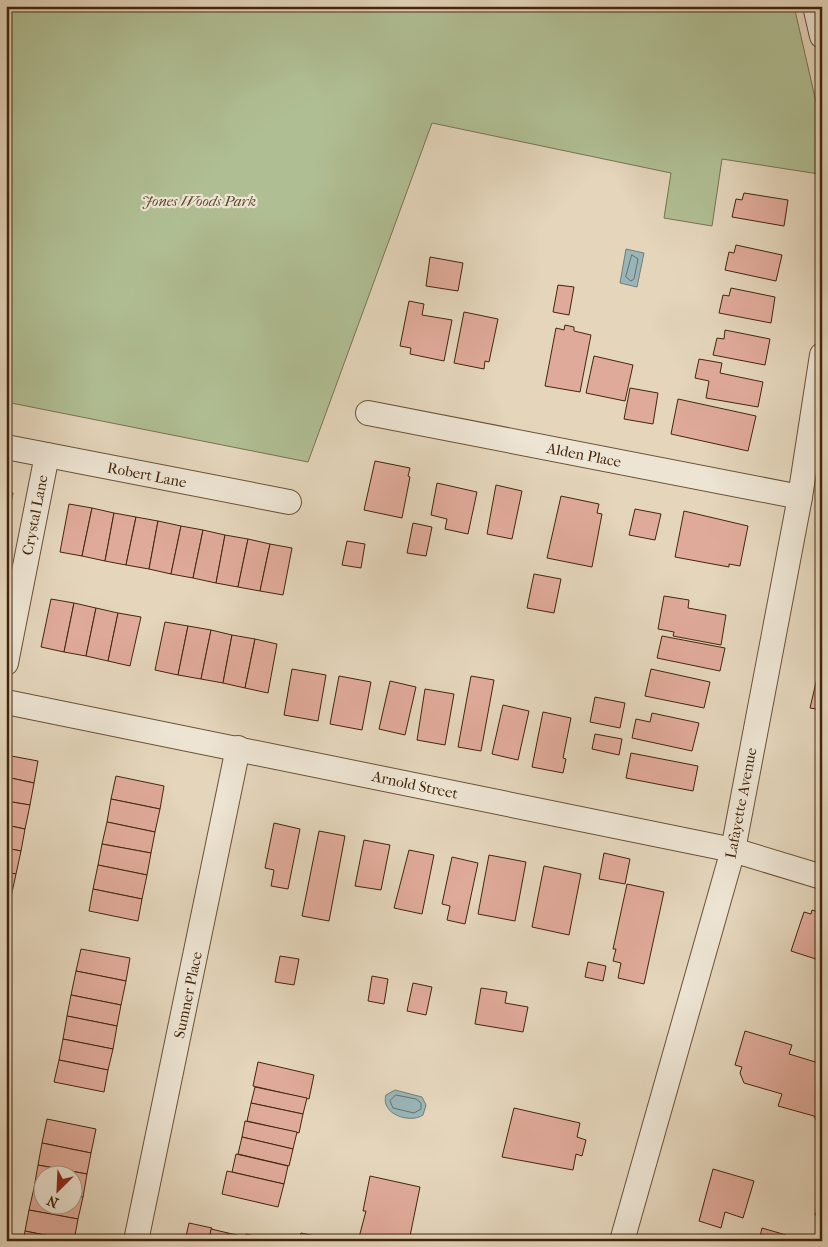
<svg xmlns="http://www.w3.org/2000/svg" width="828" height="1247" font-family="'IM FELL French Canon',serif">
<style>
.green{fill:#b0be93;stroke:#7a724f}
.water{fill:#98b6b9;stroke:#767c73}
.lines{fill:none;stroke-linecap:round;stroke-linejoin:round}
.shore{stroke:#6e6e62;stroke-width:1}
.building{fill:#e0aa9a;stroke:#43250b}
.street-casing{stroke:#6b5137;stroke-width:26}
.street{stroke:#ede4d3;stroke-width:24}
.labels{text-anchor:middle;dominant-baseline:central;stroke-width:4.5;stroke-linejoin:round;paint-order:stroke}
.park-label{font-size:15px;font-style:italic;fill:#5e4b2d;stroke:#ede4d3}
.street-label{font-size:15px;fill:#43250b;stroke:#ede4d3}
</style>
<rect width="100%" height="100%" fill="#e4d5bb"/>
<filter id="stains"><feTurbulence type="fractalNoise" baseFrequency=".004" numOctaves="4"/><feColorMatrix values="0 0 0 0 .2 0 0 0 0 .09 0 0 0 0 .02 0 0 0 .5 -.17"/></filter>
<radialGradient id="worn" r=".72"><stop offset=".6" stop-color="#630" stop-opacity="0"/><stop offset="1" stop-color="#630" stop-opacity=".3"/></radialGradient>
<!-- green -->
<path class="green" d="M6,6H794L819,115L821,145L819,174L722,159L712,226L664,218L671,173L432,123L308,462L6,402Z"/>
<!-- water -->
<g class="water">
<path d="M626,249L644,253L637,287L620,283Z"/>
<path d="M395,1090L422,1097L426,1105L423,1115C410,1124 380,1114 386,1095Z"/>
</g>
<g class="lines">
<!-- shore -->
<g class="shore">
<path d="M632,255L638,259L634,279L631,281L626,277Z"/>
<path d="M396,1095L416,1099L421,1103V1109L414,1113L393,1108L390,1101Z"/>
</g>
</g>
<!-- building -->
<g class="building">
<path d="M744,193L788,200L784,226L732,217L736,199L742,200Z"/>
<path d="M736,245L782,255L776,281L725,270L729,252L734,253Z"/>
<path d="M430,257L463,263L458,291L426,286Z"/>
<path d="M558,285L574,287L569,315L553,312Z"/>
<path d="M731,288L775,297L771,323L719,313L723,295L729,296Z"/>
<path d="M409,301L424,304L422,315L452,320L444,361L410,354L411,348L400,346Z"/>
<path d="M464,312L498,319L489,362L485,361L484,369L454,363Z"/>
<path d="M565,325L574,327V331L591,335L580,392L545,386L556,328L564,330Z"/>
<path d="M725,330L770,339L765,365L713,355L717,338L724,339Z"/>
<path d="M594,356L633,365L625,401L586,393Z"/>
<path d="M699,359L722,363L720,373L763,382L758,407L706,398L709,381L695,378Z"/>
<path d="M630,388L658,393L653,424L624,419Z"/>
<path d="M678,399L756,416L748,451L671,434Z"/>
<path d="M375,461L410,468L408,476L410,477L402,518L364,510Z"/>
<path d="M437,483L477,492L468,534L445,529L447,519L431,515Z"/>
<path d="M496,485L522,491L512,539L487,534Z"/>
<path d="M6,492L13,493L6,529Z"/>
<path d="M561,496L599,504L597,513L602,514L592,567L547,558Z"/>
<path d="M69,504L92,508L82,556L60,552Z"/>
<path d="M92,508L114,513L105,561L82,556Z"/>
<path d="M635,509L661,514L655,540L629,535Z"/>
<path d="M684,511L748,526L740,566L729,564V567L675,557Z"/>
<path d="M114,513L136,517L126,565L105,561Z"/>
<path d="M136,517L158,521L149,569L126,565Z"/>
<path d="M158,521L181,526L171,574L149,569Z"/>
<path d="M413,523L432,527L426,556L407,553Z"/>
<path d="M181,526L203,530L193,578L171,574Z"/>
<path d="M203,530L225,535L216,583L193,578Z"/>
<path d="M225,535L248,539L238,587L216,583Z"/>
<path d="M248,539L270,544L260,591L238,587Z"/>
<path d="M347,541L365,544L361,568L342,565Z"/>
<path d="M270,544L292,548L283,595L260,591Z"/>
<path d="M534,574L561,579L554,613L527,608Z"/>
<path d="M664,596L689,600L688,608L726,615L721,645L673,636L674,632L658,629Z"/>
<path d="M51,599L74,603L64,652L41,647Z"/>
<path d="M74,603L96,608L86,656L64,652Z"/>
<path d="M96,608L118,613L108,661L86,656Z"/>
<path d="M118,613L141,617L130,666L108,661Z"/>
<path d="M165,622L188,626L178,675L155,670Z"/>
<path d="M188,626L211,630L201,679L178,675Z"/>
<path d="M211,630L232,635L223,683L201,679Z"/>
<path d="M232,635L255,639L245,688L223,683Z"/>
<path d="M662,636L725,648L720,671L657,658Z"/>
<path d="M255,639L277,644L268,693L245,688Z"/>
<path d="M292,669L326,675L318,721L284,715Z"/>
<path d="M651,669L710,682L704,708L645,696Z"/>
<path d="M339,676L371,682L362,730L330,724Z"/>
<path d="M471,676L494,680L481,751L458,747Z"/>
<path d="M817,678L822,679V710L810,708Z"/>
<path d="M390,681L416,687L405,735L379,729Z"/>
<path d="M425,689L454,694L445,745L417,740Z"/>
<path d="M595,697L625,703L620,728L590,722Z"/>
<path d="M503,705L529,711L518,760L492,754Z"/>
<path d="M543,712L571,718L563,758L566,759L563,773L532,767Z"/>
<path d="M652,713L699,723L692,751L632,738L636,719L650,722Z"/>
<path d="M595,734L622,739L619,755L592,749Z"/>
<path d="M631,753L698,766L693,791L626,778Z"/>
<path d="M6,755L38,761L34,783L6,777Z"/>
<path d="M116,776L164,786L160,809L111,799Z"/>
<path d="M6,777L34,783L30,805L6,801Z"/>
<path d="M111,799L160,809L155,832L107,822Z"/>
<path d="M6,801L30,805L25,829L6,825Z"/>
<path d="M107,822L155,832L151,853L102,844Z"/>
<path d="M274,823L300,829L288,889L271,886L274,870L265,868Z"/>
<path d="M6,825L25,829L21,851L6,848Z"/>
<path d="M319,831L345,836L329,921L302,916Z"/>
<path d="M364,840L390,845L381,890L355,886Z"/>
<path d="M102,844L151,853L147,875L98,865Z"/>
<path d="M6,848L21,851L16,874L6,872Z"/>
<path d="M409,850L434,855L422,914L394,908Z"/>
<path d="M604,853L630,859L625,884L599,879Z"/>
<path d="M489,855L526,862L515,921L478,914Z"/>
<path d="M452,857L478,863L465,924L447,920L450,906L442,904Z"/>
<path d="M98,865L147,875L142,899L93,889Z"/>
<path d="M544,866L581,874L569,935L532,927Z"/>
<path d="M6,872L16,874L11,897L6,896Z"/>
<path d="M627,884L664,892L644,984L618,978L621,963L613,961L616,949H613Z"/>
<path d="M93,889L142,899L138,921L89,911Z"/>
<path d="M812,910L822,913V961L791,951L804,912L811,914Z"/>
<path d="M81,949L130,958L126,981L76,971Z"/>
<path d="M280,956L299,959L294,985L275,982Z"/>
<path d="M588,962L606,966L603,981L585,977Z"/>
<path d="M76,971L126,981L121,1005L71,995Z"/>
<path d="M372,976L388,979L384,1004L368,1001Z"/>
<path d="M413,983L432,987L426,1015L407,1011Z"/>
<path d="M481,988L507,992L505,1003L528,1007L523,1032L475,1024Z"/>
<path d="M71,995L121,1005L117,1026L67,1016Z"/>
<path d="M67,1016L117,1026L113,1049L63,1039Z"/>
<path d="M745,1031L792,1045L789,1054L822,1064V1119L817,1122L814,1116L778,1106L782,1094L744,1083L740,1073L742,1067L735,1065Z"/>
<path d="M63,1039L113,1049L108,1070L59,1060Z"/>
<path d="M59,1060L108,1070L104,1092L54,1082Z"/>
<path d="M258,1062L314,1075L309,1099L253,1086Z"/>
<path d="M255,1087L307,1098L303,1114L251,1103Z"/>
<path d="M251,1103L303,1114L299,1133L247,1121Z"/>
<path d="M514,1108L580,1123L577,1137L586,1140L582,1156L576,1154L573,1170L502,1157Z"/>
<path d="M47,1119L96,1129L91,1153L42,1143Z"/>
<path d="M245,1121L297,1132L293,1149L242,1137Z"/>
<path d="M242,1137L293,1149L289,1166L238,1154Z"/>
<path d="M42,1143L91,1153L87,1174L38,1165Z"/>
<path d="M236,1154L288,1166L284,1184L232,1172Z"/>
<path d="M38,1165L87,1174L83,1197L72,1195V1174H42V1189L34,1188Z"/>
<path d="M713,1169L754,1181L743,1218L725,1212L721,1228L699,1221Z"/>
<path d="M227,1171L284,1184L278,1207L222,1194Z"/>
<path d="M370,1176L420,1187L409,1241H358L366,1211H363Z"/>
<path d="M34,1188L42,1189V1204H72V1195L83,1197L78,1219L29,1210Z"/>
<path d="M822,1195V1217L815,1215Z"/>
<path d="M29,1210L78,1219L74,1241L25,1231Z"/>
<path d="M189,1223L212,1228L209,1241H185Z"/>
<path d="M762,1228L786,1235L784,1241H759Z"/>
<path d="M211,1229L228,1233L226,1241H209Z"/>
<path d="M25,1231L74,1241H23Z"/>
<path d="M228,1233L246,1237L245,1241H226Z"/>
<path d="M301,1233L324,1238V1241H299Z"/>
<path d="M246,1234L264,1238L263,1241H245Z"/>
</g>
<g class="lines">
<!-- street casing -->
<g class="street-casing">
<g id="street">
<path d="M815,6L822,36"/>
<path d="M368,413L800,497"/>
<path d="M6,447L289,502"/>
<path d="M6,663L47,455"/>
<path d="M6,702L733,850L822,877"/>
<path d="M136,1241L238,748"/>
<path d="M622,1241L733,850L800,497L822,355"/>
</g>
</g>
<!-- street -->
<use href="#street" class="street"/>
</g>
<g class="labels">
<!-- park labels -->
<g class="park-label">
<text x="199" y="201">Jones Woods Park</text>
</g>
<!-- street labels -->
<g class="street-label">
<text transform="translate(584 455) rotate(11)">Alden Place</text>
<text transform="translate(147 475) rotate(11)">Robert Lane</text>
<text transform="translate(35 515) rotate(-79)">Crystal Lane</text>
<text transform="translate(415 785) rotate(12)">Arnold Street</text>
<text transform="translate(741 803) rotate(-79)">Lafayette Avenue</text>
<text transform="translate(188 995) rotate(-78)">Sumner Place</text>
</g>
</g>
<!-- margin -->
<rect width="828" height="1247" fill="none" stroke="#e4d5bb" stroke-width="25"/>
<rect x="8" y="8" width="813" height="1232" fill="none" stroke="#43250b" stroke-width="2.5"/>
<rect x="12" y="12" width="803" height="1222" fill="none" stroke="#43250b"/>
<!-- north arrow -->
<g transform="translate(58 1190) rotate(204)"><circle r="24" fill="#ede4d3" stroke="#a99883"/>
<path d="M0-4L9 19L0 12L-9 19Z" fill="#8f2418"/>
<text y="-8" font-size="14" font-weight="bold" text-anchor="middle" fill="#43250b">N</text>
</g>
<rect width="100%" height="100%" filter="url(#stains)"/>
<rect width="100%" height="100%" fill="url(#worn)"/>
</svg>
